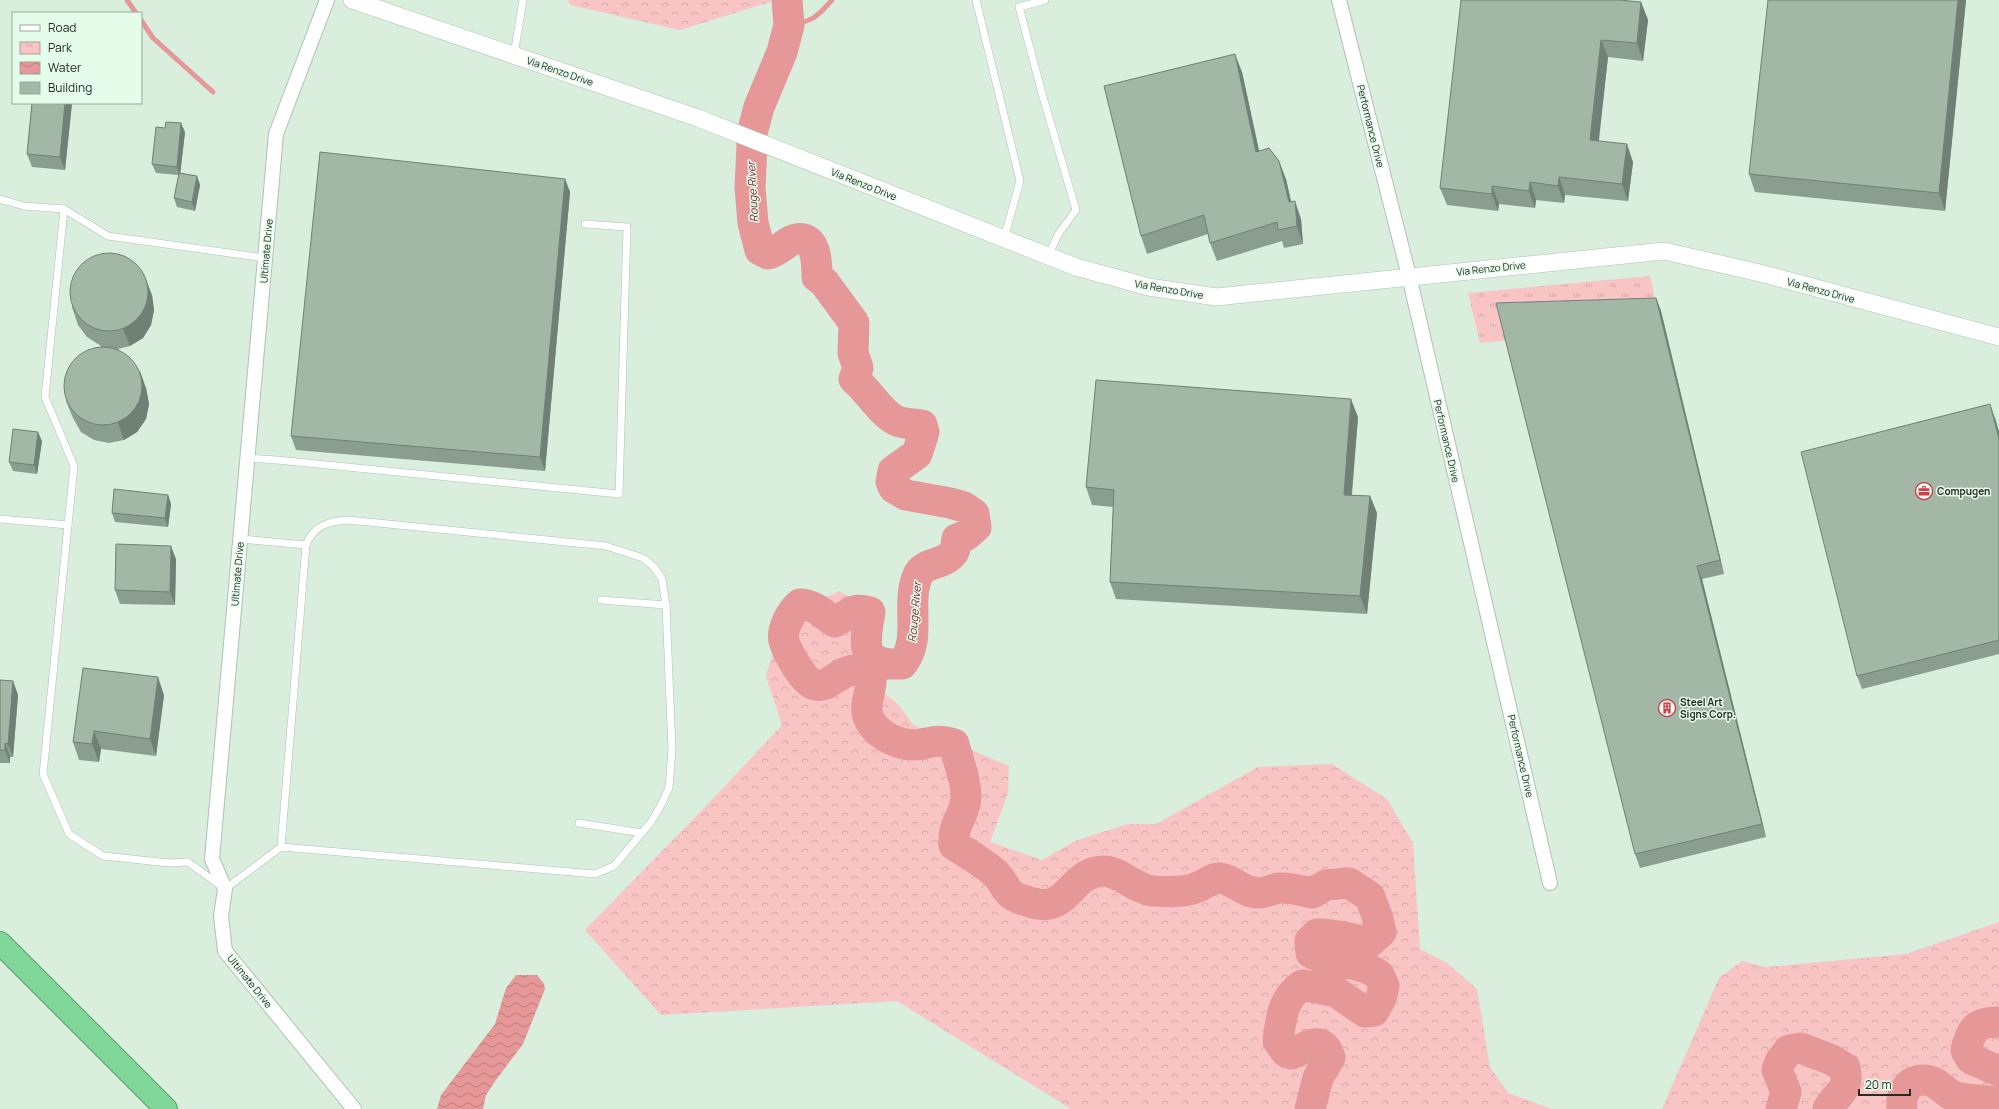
<svg xmlns="http://www.w3.org/2000/svg" width="1999" height="1109" font-family="Manrope,sans-serif">
<style>
.forest{fill:url(#forest-crowns)}
.park{fill:url(#park-tufts)}
.water{fill:url(#water-waves)}
.lines{fill:none;stroke-linecap:round;stroke-linejoin:round}
.stream{stroke:#e69899;stroke-width:5}
.river{stroke:#e69899;stroke-width:31}
.service-casing{stroke:#aec3b2;stroke-width:8}
.minor-casing{stroke:#aec3b2;stroke-width:16}
.tertiary-casing{stroke:#aec3b2;stroke-width:18}
.motorway-casing{stroke:#609b6f;stroke-width:24}
.service{stroke:#fff;stroke-width:7}
.minor{stroke:#fff;stroke-width:14}
.tertiary{stroke:#fff;stroke-width:17}
.motorway{stroke:#81d797;stroke-width:22}
.wall{fill:#8b9d8f}
.shaded-wall{fill:#718074}
.building{fill:#a2b7a6;stroke:#718074}
.labels{text-anchor:middle;dominant-baseline:central;stroke-width:3;stroke-linejoin:round;paint-order:stroke}
.street-label{font-size:10px;fill:#242c25;stroke:#e6fcea}
.poi-label{font-size:10px;font-weight:bold;fill:#242c25;stroke:#e6fcea;text-anchor:start}
.water-label{font-size:11px;font-style:italic;fill:#7f242e;stroke:#e6fcea}
</style>
<defs>
<pattern id="forest-crowns" width="20" height="18" patternUnits="userSpaceOnUse"><rect width="20" height="18" fill="#f8c4c4"/><path d="M2 6a3 3 0 1 1 6 0M12 15a3 3 0 1 1 6 0" fill="none" stroke="#d4a9a8"/></pattern>
<pattern id="park-tufts" width="24" height="20" patternUnits="userSpaceOnUse"><rect width="24" height="20" fill="#f8c4c4"/><path d="M3 7l-1-3M5 7V3M7 7l1-3M15 17l-1-3M17 17v-4M19 17l1-3" fill="none" stroke="#d4a9a8"/></pattern>
<pattern id="water-waves" width="16" height="10" patternUnits="userSpaceOnUse"><rect width="16" height="10" fill="#e69899"/><path d="M0 5q4-4 8 0t8 0" fill="none" stroke="#ba7c7d"/></pattern>
</defs>
<rect width="100%" height="100%" fill="#d9eedd"/>
<!-- forest -->
<g class="forest">
<path d="M568,0H776L680,30L570,5Z"/>
<path d="M839,591L870,608L874,627L863,659L868,681L898,704L913,725L1009,766L1008,793L990,842L1042,860L1075,841L1128,824H1156L1258,767L1332,764L1387,799L1413,843L1420,949L1447,963L1477,989L1490,1067L1508,1093L1552,1109H1071L897,1001L661,1015L585,930L712,800L782,725L766,676L783,620Z"/>
<path d="M1999,922V1109H1662L1719,978L1742,961L1766,967L1906,954Z"/>
</g>
<!-- park -->
<path class="park" d="M1650,276L1661,327L1480,343L1468,293Z"/>
<!-- water -->
<path class="water" d="M516,975H537L544,984L545,989L523,1044L496,1080L486,1095L483,1109H437L441,1095L495,1024L506,988Z"/>
<g class="lines">
<!-- stream -->
<g class="stream">
<path d="M127,0L136,13"/>
<path d="M141,20L153,38L213,92"/>
<path d="M789,25C812,22 817,17 832,0"/>
</g>
<!-- river -->
<g class="river">
<path d="M787,0L789,25L782,52L759,107L751,137L752,146L750,187L753,223L760,250L768,254C780,251 786,241 796,239C817,234 817,265 817,277L824,282L854,323L853,353L858,368L854,379C868,390 881,414 897,421C904,424 915,424 922,425L924,432L917,454L893,471L891,482L894,488L906,495L950,503L964,507L974,514L976,527L967,535L957,539C956,543 956,550 953,553C944,565 924,562 918,575C905,603 923,640 902,664C860,666 864,645 870,612C851,607 851,614 835,622C822,614 816,605 800,604C791,611 781,630 784,641C787,652 804,683 815,685C835,689 839,661 871,673C873,688 865,702 867,712C870,731 894,744 912,745C930,745 933,737 954,744C958,762 969,786 965,804C961,822 953,823 954,845C968,854 984,863 996,874C1002,880 1005,889 1011,894C1015,898 1027,901 1033,903C1069,913 1070,872 1103,871C1120,871 1135,889 1153,891C1167,892 1184,893 1198,887C1205,885 1212,877 1220,878C1232,879 1243,892 1256,893C1265,894 1271,889 1279,888C1290,887 1301,891 1312,893L1326,885L1349,883L1370,897L1377,916L1381,932L1370,942C1352,940 1335,933 1317,934L1310,941L1311,953L1331,963L1352,964L1369,969L1379,975L1384,986L1381,998L1374,1011L1365,1012L1336,992L1302,985C1282,999 1281,1019 1278,1041L1286,1052L1292,1054C1308,1046 1322,1034 1330,1057L1318,1078L1310,1109"/>
<path d="M1999,1022C1976,1022 1972,1028 1966,1050L1971,1059L1999,1071"/>
<path d="M1781,1109L1786,1092L1777,1070L1781,1060L1789,1050L1801,1048L1832,1060L1845,1068C1850,1092 1838,1091 1828,1109"/>
<path d="M1902,1109C1900,1091 1910,1076 1930,1081C1939,1083 1945,1092 1953,1096C1961,1099 1991,1102 1999,1101"/>
</g>
<!-- service casing -->
<g class="service-casing">
<g id="service">
<path d="M976,0L1020,181L1004,239"/>
<path d="M1045,0L1019,7L1043,97L1076,210L1059,233L1048,256"/>
<path d="M514,55L523,0"/>
<path d="M0,199L24,206L64,209L108,236L265,258"/>
<path d="M248,458L277,460L619,494L627,227L585,224"/>
<path d="M0,519L68,525L74,466L45,397L64,209"/>
<path d="M68,525L43,774L69,834L103,856L169,863L188,862L225,889L281,847L306,545L241,539"/>
<path d="M601,600L666,605"/>
<path d="M579,823L642,833"/>
<path d="M281,847L595,874L614,866L651,822L660,807L669,788L672,750L666,605L662,579L654,567L643,558L606,546L348,520C329,521 313,526 306,545"/>
</g>
</g>
<!-- minor casing -->
<g class="minor-casing">
<g id="minor">
<path d="M327,0L276,134L212,859L225,889L221,916L225,951L354,1109"/>
<path d="M1339,0L1409,276L1550,883"/>
</g>
</g>
<!-- tertiary casing -->
<g class="tertiary-casing">
<path id="tertiary" d="M352,0L698,118L1076,267L1149,287L1216,297L1664,251L1764,274L1999,337"/>
</g>
<!-- motorway casing -->
<g class="motorway-casing">
<path id="motorway" d="M0,943L166,1109"/>
</g>
<!-- service -->
<use href="#service" class="service"/>
<!-- minor -->
<use href="#minor" class="minor"/>
<!-- tertiary -->
<use href="#tertiary" class="tertiary"/>
<!-- motorway -->
<use href="#motorway" class="motorway"/>
</g>
<!-- wall -->
<g class="wall">
<path d="M1966,0L1945,211L1755,192L1749,174Z"/>
<path d="M1641,2L1648,20L1643,61L1608,57L1598,141L1633,162L1628,201L1565,195L1564,203L1536,200L1535,208L1499,204L1498,211L1447,205L1440,188Z"/>
<path d="M1242,72L1259,151L1286,179L1291,202L1301,219L1303,244L1284,248L1282,241L1217,261L1210,243L1208,234L1147,254L1141,236Z"/>
<path d="M32,103H72L65,170L32,167L27,154Z"/>
<path d="M185,132L180,173L197,176L200,185L195,211L177,207L174,198L179,175L156,173L152,164Z"/>
<path d="M565,179L570,192L545,471L296,450L291,436Z"/>
<path d="M152,295L154,310L151,325L143,338L130,346L118,349L146,388L149,404L146,419L137,432L124,440L109,443L94,440L81,432L73,418L66,401L101,346L87,337L78,325L72,307Z"/>
<path d="M1656,298L1661,311L1724,574L1702,579L1766,837L1640,868L1635,854Z"/>
<path d="M1358,417L1352,495L1370,496L1377,513L1367,614L1116,599L1110,582L1113,507L1092,505L1086,487Z"/>
<path d="M1995,418L1999,432V654L1862,689L1857,676Z"/>
<path d="M42,441L37,474L13,471L9,462Z"/>
<path d="M168,495L171,504L168,527L115,522L112,513Z"/>
<path d="M176,559L175,605L120,604L115,590Z"/>
<path d="M0,680L13,681L18,695L13,757H10V763H0Z"/>
<path d="M164,695L156,756L101,749L99,762L79,760L73,742Z"/>
</g>
<!-- shaded-wall -->
<g class="shaded-wall">
<path d="M1958,0H1966L1945,211L1939,193Z"/>
<path d="M1641,2L1648,20L1643,61L1637,43Z"/>
<path d="M1601,40L1608,57L1597,158L1590,140Z"/>
<path d="M1235,54L1242,72L1263,169L1256,152Z"/>
<path d="M65,103H72L65,170L60,157Z"/>
<path d="M181,123L185,132L180,176L177,167Z"/>
<path d="M1627,144L1633,162L1628,201L1622,184Z"/>
<path d="M1279,161L1286,179L1295,219L1289,202Z"/>
<path d="M197,176L200,185L195,211L192,202Z"/>
<path d="M1559,177L1565,195L1564,203L1558,186Z"/>
<path d="M565,179L570,192L545,471L540,457Z"/>
<path d="M1530,182L1536,200L1535,208L1529,191Z"/>
<path d="M1492,186L1499,204L1498,211L1492,194Z"/>
<path d="M1295,201L1301,219L1303,244L1297,226Z"/>
<path d="M145,277L152,295L154,310L151,325L143,338L130,346L123,329Z"/>
<path d="M1656,298L1661,311L1724,574L1720,560Z"/>
<path d="M140,371L146,388L149,404L146,419L137,432L124,440L118,423Z"/>
<path d="M1351,399L1358,417L1350,512L1344,495Z"/>
<path d="M1990,404L1995,418L1999,432V439Z"/>
<path d="M38,432L42,441L37,474L34,465Z"/>
<path d="M168,495L171,504L168,527L165,518Z"/>
<path d="M1370,496L1377,513L1367,614L1360,596Z"/>
<path d="M171,546L176,559L175,605L170,592Z"/>
<path d="M1697,566L1702,579L1766,837L1762,824Z"/>
<path d="M158,677L164,695L156,756L150,739Z"/>
<path d="M13,681L18,695L13,757L8,744Z"/>
<path d="M94,731L101,749L99,762L92,744Z"/>
<path d="M5,743L10,757V763L5,750Z"/>
</g>
<!-- building -->
<g class="building">
<path d="M1461,0H1619L1641,2L1637,43L1601,40L1590,140L1627,144L1622,184L1559,177L1558,186L1530,182L1529,191L1492,186V194L1440,188Z"/>
<path d="M1768,0H1958L1939,193L1749,174Z"/>
<path d="M1235,54L1256,152L1269,148L1279,161L1289,202L1295,201L1297,226L1278,230L1277,222L1210,243L1204,215L1141,236L1104,86Z"/>
<path d="M32,103H65L60,157L27,154Z"/>
<path d="M166,122L181,123L177,167L152,164L156,127L165,128Z"/>
<path d="M320,152L565,179L540,457L291,436Z"/>
<path d="M179,173L197,176L192,202L174,198Z"/>
<circle cx="109" cy="292" r="39"/>
<path d="M1656,298L1720,560L1697,566L1762,824L1635,854L1496,303Z"/>
<circle cx="103" cy="386" r="39"/>
<path d="M1096,380L1351,399L1344,495L1370,496L1360,596L1110,582L1114,490L1086,487Z"/>
<path d="M1990,404L1999,439V640L1857,676L1801,452Z"/>
<path d="M13,429L38,432L34,465L9,462Z"/>
<path d="M114,489L168,495L165,518L112,513Z"/>
<path d="M116,544L171,546L170,592L115,590Z"/>
<path d="M83,668L158,677L150,739L94,731L92,744L73,742Z"/>
<path d="M0,680L13,681L8,744L5,743V750H0Z"/>
</g>
<!-- icons -->
<defs>
<g id="office-ring" transform="scale(0.9)"><circle r="9.5" fill="#e6fcea" stroke="#cf3e4f" stroke-width="1.5"/><path d="M-6-3h4V-5.5h4V-3h4V5H-6ZM-1-4.5V-3h2v-1.5ZM-6 0V1H6V0Z" fill="#cf3e4f"/></g>
<g id="building-ring" transform="scale(0.9)"><circle r="9.5" fill="#e6fcea" stroke="#cf3e4f" stroke-width="1.5"/><path d="M-4-6H4V6H1V3H-1V6H-4ZM-2.5-4.3h1.7v1.8h-1.7ZM.8-4.3h1.7v1.8H.8ZM-2.5-1h1.7V.8h-1.7ZM.8-1h1.7V.8H.8Z" fill="#cf3e4f"/></g>
</defs>
<g fill-rule="evenodd">
<use href="#office-ring" x="1924" y="491"/>
<use href="#building-ring" x="1667" y="708"/>
</g>
<g class="labels">
<!-- street labels -->
<g class="street-label">
<text transform="translate(560 71) rotate(19)">Via Renzo Drive</text>
<text transform="translate(1371 126) rotate(76)">Performance Drive</text>
<text transform="translate(864 184) rotate(22)">Via Renzo Drive</text>
<text transform="translate(266 251) rotate(-85)">Ultimate Drive</text>
<text transform="translate(1491 268) rotate(-6)">Via Renzo Drive</text>
<text transform="translate(1169 289) rotate(10)">Via Renzo Drive</text>
<text transform="translate(1821 290) rotate(15)">Via Renzo Drive</text>
<text transform="translate(1447 441) rotate(77)">Performance Drive</text>
<text transform="translate(237 574) rotate(-85)">Ultimate Drive</text>
<text transform="translate(1521 756) rotate(77)">Performance Drive</text>
<text transform="translate(250 981) rotate(51)">Ultimate Drive</text>
</g>
<!-- poi labels -->
<g class="poi-label">
<text x="1937" y="491">Compugen</text>
<text x="1680" y="702">Steel Art<tspan x="1680" dy="12">Signs Corp.</tspan></text>
</g>
<!-- water labels -->
<g class="water-label">
<text transform="translate(752 192) rotate(-93)">Rouge River</text>
<text transform="translate(914 612) rotate(-85)">Rouge River</text>
</g>
</g>
<!-- legend -->
<rect x="12" y="12" width="130" height="92" fill="#e6fcea" stroke="#98a99b"/>
<rect x="20" y="25" width="20" height="6" fill="#ffffff" stroke="#98a99b"/>
<text x="48" y="32" font-size="12" fill="#242c25">Road</text>
<rect x="20" y="42" width="20" height="12" fill="url(#park-tufts)" stroke="#98a99b"/>
<text x="48" y="52" font-size="12" fill="#242c25">Park</text>
<rect x="20" y="62" width="20" height="12" fill="url(#water-waves)" stroke="#98a99b"/>
<text x="48" y="72" font-size="12" fill="#242c25">Water</text>
<rect x="20" y="82" width="20" height="12" fill="#a2b7a6" stroke="#98a99b"/>
<text x="48" y="92" font-size="12" fill="#242c25">Building</text>
<!-- scale -->
<path d="M1859 1089v6h51v-6" fill="none" stroke="#242c25" stroke-width="2"/>
<text x="1865" y="1089" font-size="12" fill="#242c25" stroke="#e6fcea" stroke-width="3" paint-order="stroke">20 m</text>
</svg>
